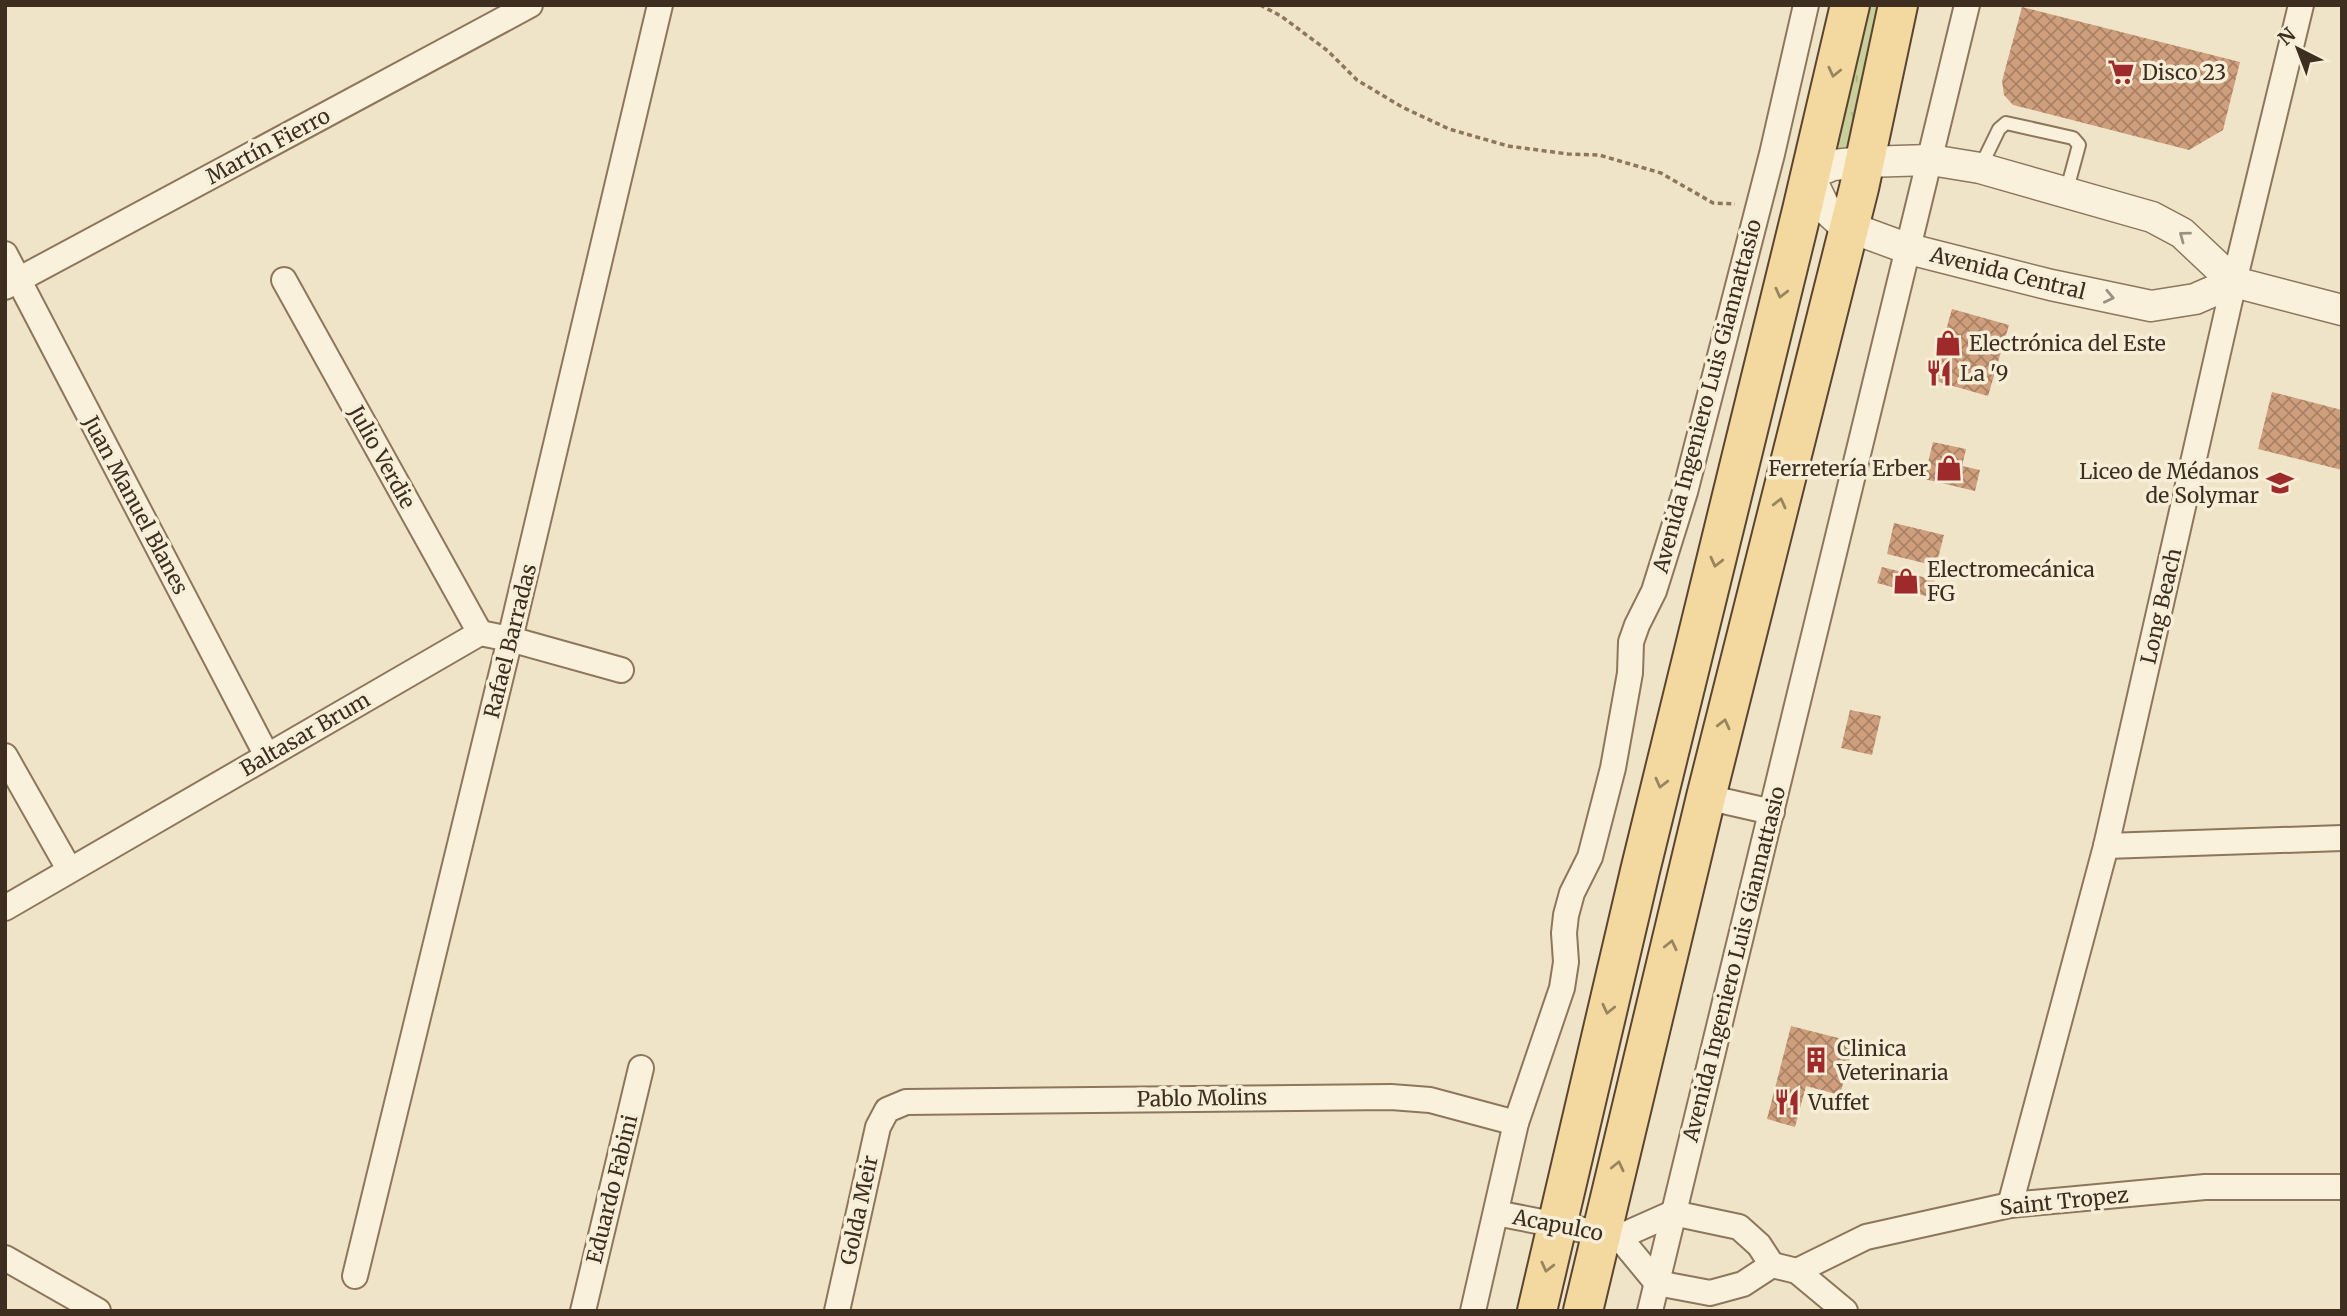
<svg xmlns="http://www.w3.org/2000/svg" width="2347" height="1316" font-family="Merriweather,serif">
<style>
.grass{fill:url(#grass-tufts)}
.building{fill:url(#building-cross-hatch)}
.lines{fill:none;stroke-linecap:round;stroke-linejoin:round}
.service-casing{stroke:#8d765c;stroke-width:16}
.minor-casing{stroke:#8d765c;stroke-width:28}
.tertiary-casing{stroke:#8d765c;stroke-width:33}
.primary-casing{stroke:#5b4430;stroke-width:42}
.path{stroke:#8d765c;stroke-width:3.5;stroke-dasharray:5 3.5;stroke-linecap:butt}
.service{stroke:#faf1dc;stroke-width:12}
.minor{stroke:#faf1dc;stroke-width:24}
.tertiary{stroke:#faf1dc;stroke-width:30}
.primary{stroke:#f3d9a0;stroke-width:38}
.oneway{stroke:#988460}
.oneway2{stroke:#9c907e}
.labels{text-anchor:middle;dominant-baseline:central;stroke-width:7;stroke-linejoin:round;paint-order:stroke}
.poi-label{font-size:21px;fill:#3d2e20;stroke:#f7eed8;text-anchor:start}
.street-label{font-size:21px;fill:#3d2e20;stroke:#f7eed8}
</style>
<defs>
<pattern id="grass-tufts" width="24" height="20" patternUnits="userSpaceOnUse" patternTransform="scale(1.75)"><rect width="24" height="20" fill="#c9cf9b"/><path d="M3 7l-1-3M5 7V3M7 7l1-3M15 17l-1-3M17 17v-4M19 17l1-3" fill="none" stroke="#aeb285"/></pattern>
<pattern id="building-cross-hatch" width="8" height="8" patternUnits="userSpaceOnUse" patternTransform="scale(1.75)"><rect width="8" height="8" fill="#cf9f7d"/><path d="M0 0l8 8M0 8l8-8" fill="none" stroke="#a98266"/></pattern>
</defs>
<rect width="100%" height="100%" fill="#f0e4c8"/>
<!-- grass -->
<path class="grass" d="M1862,5H1882L1846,160L1829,163Z"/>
<!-- building -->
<g class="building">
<path d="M2022,7L2240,62L2223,130L2189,150L2013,105L2004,95L2002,81Z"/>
<path d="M1952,309L2009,325L1988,396L1932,380Z"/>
<path d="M2272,392L2342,410V470L2258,449Z"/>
<path d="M1933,442L1966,449L1962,466L1980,470L1975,491L1924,479Z"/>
<path d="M1894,523L1944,535L1936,566L1887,554Z"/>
<path d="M1882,567L1935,580L1930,597L1877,583Z"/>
<path d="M1850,710L1881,716L1872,755L1841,748Z"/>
<path d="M1791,1026L1854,1042L1840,1095L1806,1086L1795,1127L1767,1119Z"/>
</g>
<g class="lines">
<!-- service casing -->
<g class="service-casing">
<path id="service" d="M1980,168L1999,129L2006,123L2073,138L2079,145L2066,193"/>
</g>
<!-- minor casing -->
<g class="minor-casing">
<g id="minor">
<path d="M5,254L267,756"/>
<path d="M284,280L480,633"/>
<path d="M5,287L530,5"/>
<path d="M5,756L69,869"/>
<path d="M1706,797L1772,812"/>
<path d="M2106,846L2342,838"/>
<path d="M5,908L480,633L510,639L621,670"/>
<path d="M2010,1205L2106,846L2234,282L2301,5"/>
<path d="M1496,1213L1619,1237L1673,1213L1739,1227L1759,1245L1772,1265"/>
<path d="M1619,1237L1657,1283L1710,1293L1743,1284L1772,1265L1797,1271L1845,1311"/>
<path d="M5,1258L98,1311"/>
<path d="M1797,1271L1866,1237L2010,1205L2205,1187H2342"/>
<path d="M355,1276L510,639L660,5"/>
<path d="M583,1311L641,1068"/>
<path d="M837,1311L878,1127L887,1110L906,1102L1391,1097L1430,1100L1516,1123"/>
<path d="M1473,1311L1516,1123L1562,988L1566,962L1564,933L1566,915L1572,893L1590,857L1613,768L1630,673L1631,642L1637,625L1654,591L1685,492L1772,154L1806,5"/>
<path d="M1650,1311L1967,5"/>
</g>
</g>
<!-- tertiary casing -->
<g class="tertiary-casing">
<path id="tertiary" d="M2234,282L2195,299L2151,306L2051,285L1909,249L1849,227L1837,219L1825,208L1809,175L1833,165L1864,162L1931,160L1980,168L2152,217L2182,233L2234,282L2342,310"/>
</g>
<!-- primary casing -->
<g class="primary-casing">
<g id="primary">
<path d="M1537,1311L1640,871L1802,210L1850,5"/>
<path d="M1583,1311L1706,797L1859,188L1898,5"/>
</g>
</g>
<!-- path -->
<path class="path" d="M1260,5L1281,16L1328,51L1357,80L1402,107L1449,129L1508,146L1568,154L1599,155L1661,173L1713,203L1735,204"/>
<!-- service -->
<use href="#service" class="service"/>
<!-- minor -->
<use href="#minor" class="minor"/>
<!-- tertiary -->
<use href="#tertiary" class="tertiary"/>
<!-- primary -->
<use href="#primary" class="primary"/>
</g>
<!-- one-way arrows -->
<defs><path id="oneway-chevron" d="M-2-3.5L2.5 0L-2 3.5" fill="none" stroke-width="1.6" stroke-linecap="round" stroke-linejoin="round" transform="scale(1.75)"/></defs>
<g class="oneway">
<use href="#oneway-chevron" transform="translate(1834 72) rotate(103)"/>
<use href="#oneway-chevron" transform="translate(1781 293) rotate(104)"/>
<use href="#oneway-chevron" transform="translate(1780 503) rotate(-76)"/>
<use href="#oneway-chevron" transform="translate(1716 562) rotate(104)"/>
<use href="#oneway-chevron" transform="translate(1724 724) rotate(-76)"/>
<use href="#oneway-chevron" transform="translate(1661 783) rotate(104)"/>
<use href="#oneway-chevron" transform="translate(1671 945) rotate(-77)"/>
<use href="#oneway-chevron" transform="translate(1608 1009) rotate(103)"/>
<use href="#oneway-chevron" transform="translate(1618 1166) rotate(-77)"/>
<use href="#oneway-chevron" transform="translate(1547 1267) rotate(104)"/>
</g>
<g class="oneway2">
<use href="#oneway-chevron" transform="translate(2184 236) rotate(-143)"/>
<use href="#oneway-chevron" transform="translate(2109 297) rotate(12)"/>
</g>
<!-- icons -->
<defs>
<g id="supermarket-bare" transform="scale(2.1)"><path d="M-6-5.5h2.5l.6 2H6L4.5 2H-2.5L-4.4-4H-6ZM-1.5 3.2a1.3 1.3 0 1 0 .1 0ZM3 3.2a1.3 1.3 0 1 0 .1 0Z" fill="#9e2a2b" stroke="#f7eed8" stroke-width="2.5" paint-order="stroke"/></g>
<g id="shop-bare" transform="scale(2.1)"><path d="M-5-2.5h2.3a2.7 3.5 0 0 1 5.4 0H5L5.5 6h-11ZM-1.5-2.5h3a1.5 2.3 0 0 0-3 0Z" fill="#9e2a2b" stroke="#f7eed8" stroke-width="2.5" paint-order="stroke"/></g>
<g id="restaurant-bare" transform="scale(2.1)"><path d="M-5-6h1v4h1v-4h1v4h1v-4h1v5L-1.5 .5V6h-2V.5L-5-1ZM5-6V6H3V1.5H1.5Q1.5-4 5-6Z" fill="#9e2a2b" stroke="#f7eed8" stroke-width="2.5" paint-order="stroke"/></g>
<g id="school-bare" transform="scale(2.1)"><path d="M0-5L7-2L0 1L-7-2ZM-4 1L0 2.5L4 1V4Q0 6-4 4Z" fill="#9e2a2b" stroke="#f7eed8" stroke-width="2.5" paint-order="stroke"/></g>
<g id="building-bare" transform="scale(2.1)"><path d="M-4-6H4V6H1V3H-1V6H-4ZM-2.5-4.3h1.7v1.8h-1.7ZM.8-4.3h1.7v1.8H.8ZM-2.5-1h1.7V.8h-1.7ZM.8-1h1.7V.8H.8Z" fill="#9e2a2b" stroke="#f7eed8" stroke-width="2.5" paint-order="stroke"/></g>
</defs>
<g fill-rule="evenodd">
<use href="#supermarket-bare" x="2121" y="72"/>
<use href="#shop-bare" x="1948" y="343"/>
<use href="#restaurant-bare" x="1939" y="373"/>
<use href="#shop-bare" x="1949" y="468"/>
<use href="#school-bare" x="2280" y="483"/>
<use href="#shop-bare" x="1906" y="581"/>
<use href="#building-bare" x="1816" y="1060"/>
<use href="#restaurant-bare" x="1787" y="1102"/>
</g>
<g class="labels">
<!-- poi labels -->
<g class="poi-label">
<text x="2142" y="72">Disco 23</text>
<text x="1969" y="343">Electrónica del Este</text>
<text x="1960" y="373">La '9</text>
<text x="1928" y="468" text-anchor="end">Ferretería Erber</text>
<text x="2259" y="471" text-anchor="end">Liceo de Médanos<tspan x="2259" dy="24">de Solymar</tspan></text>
<text x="1927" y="569">Electromecánica<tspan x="1927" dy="24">FG</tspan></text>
<text x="1837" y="1048">Clinica<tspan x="1837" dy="24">Veterinaria</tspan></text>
<text x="1808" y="1102">Vuffet</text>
</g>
<!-- street labels -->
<g class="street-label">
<text transform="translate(268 146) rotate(-28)">Martín Fierro</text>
<text transform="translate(2008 273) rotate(14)">Avenida Central</text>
<text transform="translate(1707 396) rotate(-75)">Avenida Ingeniero Luis Giannattasio</text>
<text transform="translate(382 457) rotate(61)">Julio Verdie</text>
<text transform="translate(136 505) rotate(62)">Juan Manuel Blanes</text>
<text transform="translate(2161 606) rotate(-77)">Long Beach</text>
<text transform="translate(510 641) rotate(-76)">Rafael Barradas</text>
<text transform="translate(305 734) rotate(-30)">Baltasar Brum</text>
<text transform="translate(1734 964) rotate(-76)">Avenida Ingeniero Luis Giannattasio</text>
<text transform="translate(1202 1098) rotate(-1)">Pablo Molins</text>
<text transform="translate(612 1189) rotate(-76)">Eduardo Fabini</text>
<text transform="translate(2064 1201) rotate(-6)">Saint Tropez</text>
<text transform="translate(859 1210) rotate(-78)">Golda Meir</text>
<text transform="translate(1558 1225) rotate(11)">Acapulco</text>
</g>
</g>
<!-- border -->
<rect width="2347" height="1316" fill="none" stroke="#3d2e20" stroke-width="14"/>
<!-- north arrow -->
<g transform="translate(2298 49) rotate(318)" stroke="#f7eed8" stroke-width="5" paint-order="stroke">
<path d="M0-5L12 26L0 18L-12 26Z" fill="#3d2e20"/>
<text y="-10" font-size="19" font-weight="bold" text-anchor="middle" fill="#3d2e20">N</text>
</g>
</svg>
